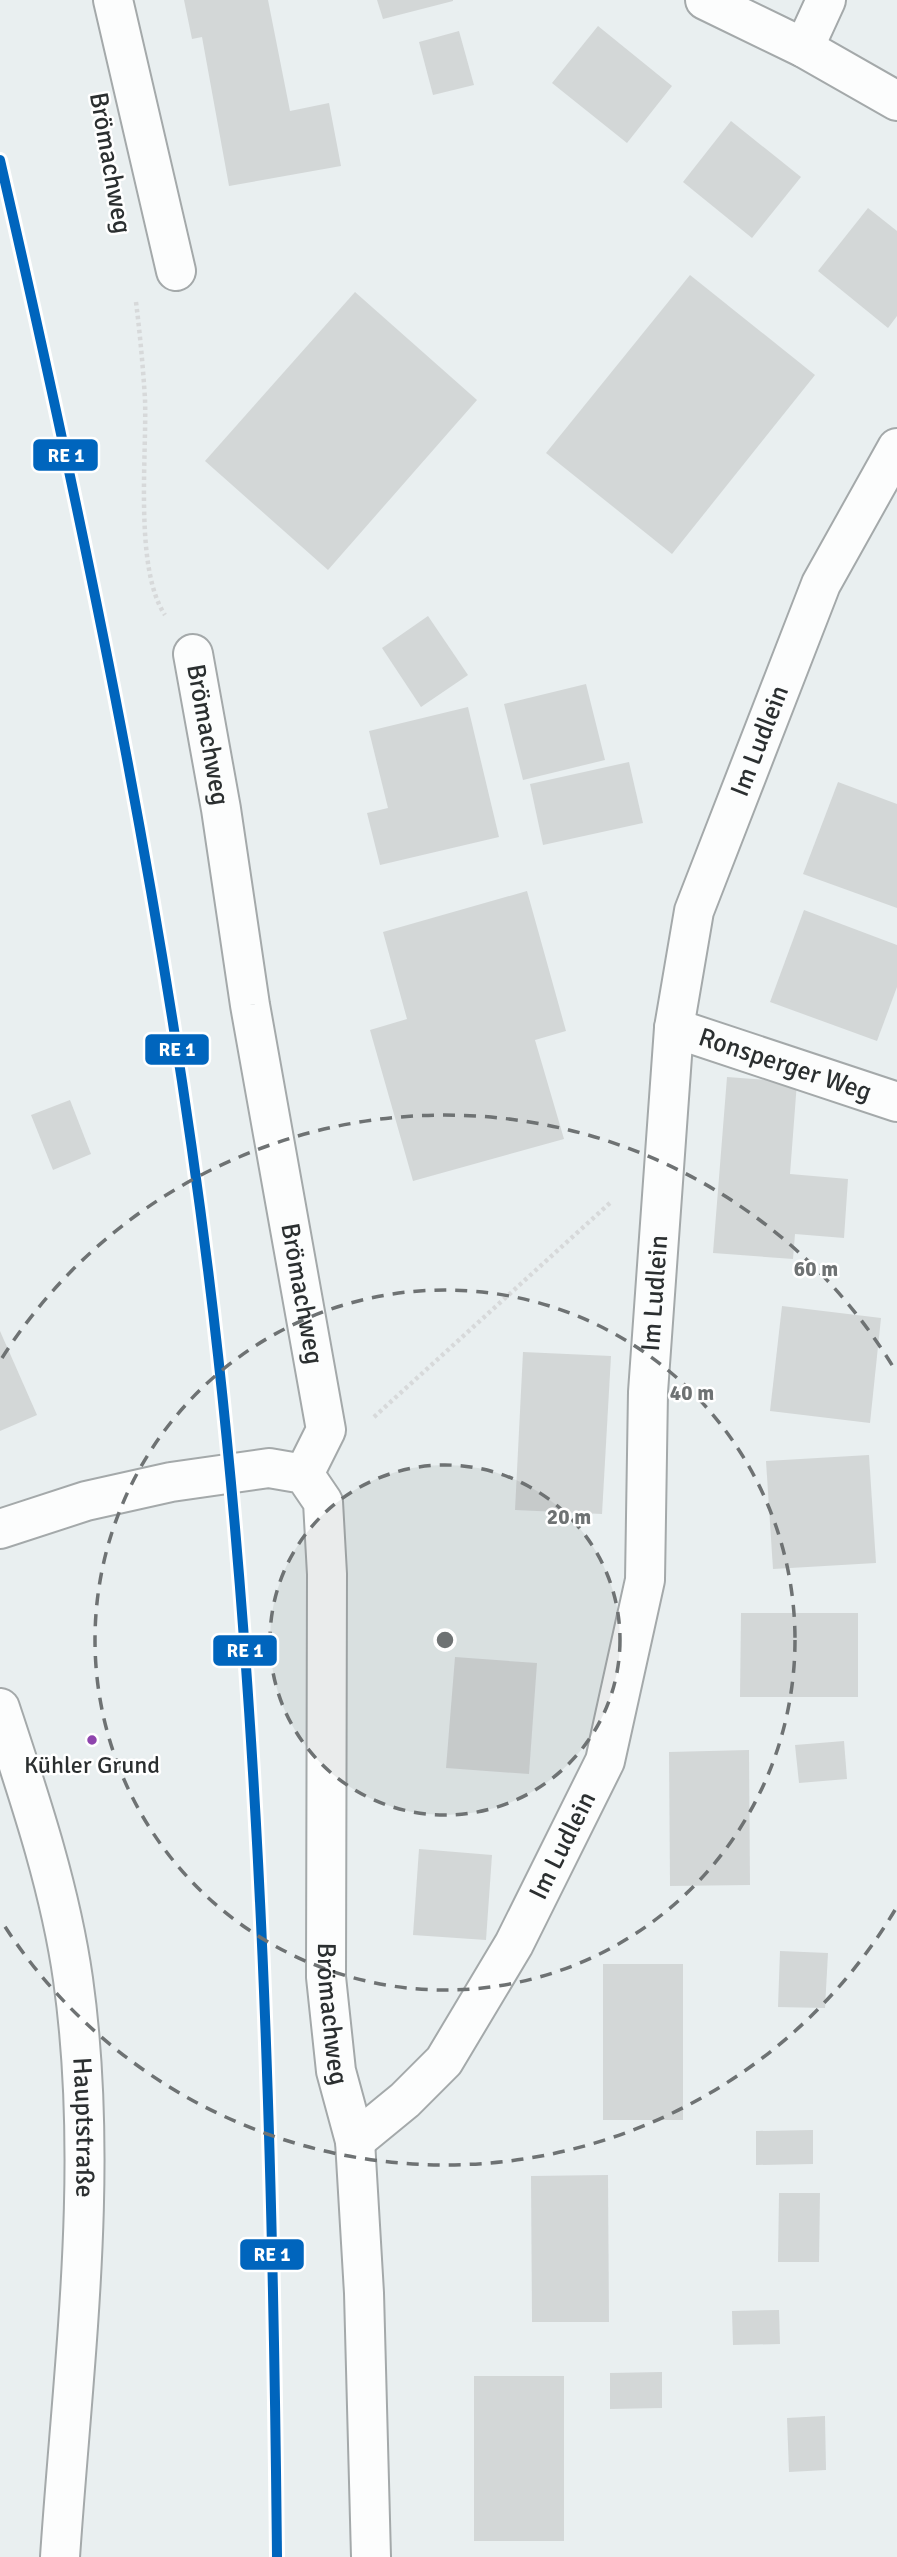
<svg xmlns="http://www.w3.org/2000/svg" width="897" height="2557" font-family="Signika,sans-serif">
<style>
.building{fill:#d3d7d7}
.lines{fill:none;stroke-linecap:round;stroke-linejoin:round}
.minor-casing{stroke:#a4a9aa;stroke-width:42}
.path{stroke:#d7d9da;stroke-width:4.5;stroke-dasharray:3.5 3.5;stroke-linecap:butt}
.minor{stroke:#fcfdfd;stroke-width:38}
.rail-1-casing{stroke:#fff;stroke-width:16}
.rail-1{stroke:#0065bd;stroke-width:10}
.ring{fill:none;stroke:#6e7273;stroke-width:3.5;stroke-dasharray:12 9}
.bus-dot{fill:#8e44ad;stroke:#fff;stroke-width:2.5}
.labels{text-anchor:middle;dominant-baseline:central;stroke-width:5;stroke-linejoin:round;paint-order:stroke}
.bus-label{font-size:24px;fill:#2b2f30;stroke:#fff}
.street-label{font-size:26px;fill:#2b2f30;stroke:#fff}
.centre{fill:#6e7273;stroke:#fff;stroke-width:3.5}
.ring-label{font-size:21px;text-anchor:middle;font-weight:bold;fill:#6e7273;stroke:#fff;stroke-width:5;stroke-linejoin:round;paint-order:stroke}
.line-badge{stroke:#fff;stroke-width:2.5}
.badge-label{font-size:19px;text-anchor:middle;font-weight:bold;fill:#fff}
</style>
<rect width="100%" height="100%" fill="#e9eff0"/>
<!-- building -->
<g class="building">
<path d="M184,0H268L290,111L329,103L341,166L229,186L202,37L192,39Z"/>
<path d="M377,0H453V1L383,19Z"/>
<path d="M598,26L672,86L627,143L552,83Z"/>
<path d="M459,31L474,85L433,95L419,42Z"/>
<path d="M731,121L801,177L752,238L683,182Z"/>
<path d="M868,208L897,231V316L888,328L818,271Z"/>
<path d="M690,275L815,375L672,554L546,453Z"/>
<path d="M355,292L477,400L328,570L205,461Z"/>
<path d="M428,616L468,675L421,707L382,648Z"/>
<path d="M586,684L605,760L523,780L504,704Z"/>
<path d="M468,707L499,837L380,865L367,813L388,808L369,731Z"/>
<path d="M629,762L643,823L543,845L530,784Z"/>
<path d="M838,782L897,804V908L803,874Z"/>
<path d="M527,891L566,1031L535,1040L564,1139L413,1181L370,1030L407,1019L383,932Z"/>
<path d="M804,910L897,945V987L877,1041L770,1002Z"/>
<path d="M727,1077L797,1082L790,1174L848,1179L844,1238L795,1234L793,1259L713,1253Z"/>
<path d="M70,1100L91,1154L53,1170L31,1115Z"/>
<path d="M782,1306L881,1318L870,1423L770,1411Z"/>
<path d="M0,1331L37,1415L0,1431Z"/>
<path d="M523,1352L611,1356L602,1514L515,1510Z"/>
<path d="M869,1455L876,1563L773,1569L766,1461Z"/>
<path d="M741,1613H858V1697H740Z"/>
<path d="M455,1657L537,1663L529,1774L446,1768Z"/>
<path d="M844,1741L847,1779L799,1783L795,1745Z"/>
<path d="M749,1750L750,1885L670,1886L669,1752Z"/>
<path d="M419,1849L492,1855L486,1940L413,1935Z"/>
<path d="M780,1951L828,1953L825,2008L778,2007Z"/>
<rect x="603" y="1964" width="80" height="156"/>
<path d="M813,2130V2164L756,2165V2131Z"/>
<path d="M608,2175L609,2322H532L531,2176Z"/>
<path d="M779,2193H820L819,2262H778Z"/>
<path d="M779,2310L780,2344L733,2345L732,2311Z"/>
<path d="M662,2372V2408L610,2409V2373Z"/>
<rect x="474" y="2376" width="90" height="165"/>
<path d="M825,2416L826,2470L789,2472L787,2418Z"/>
</g>
<g class="lines">
<!-- minor casing -->
<g class="minor-casing">
<g id="minor">
<path d="M113,0L176,271"/>
<path d="M705,0L804,48L897,101"/>
<path d="M804,48L826,0"/>
<path id="s1" d="M193,654L221,809L250,1005L326,1430L304,1474"/>
<path id="s2" d="M674,1028L897,1102"/>
<path id="s3" d="M0,1529L86,1501L171,1482L269,1468L304,1474L323,1502L327,1574L326,1977L336,2071L355,2141L364,2293L371,2557"/>
<path id="s4" d="M0,1708C29,1796 60,1887 73,1979C100,2170 73,2366 60,2557"/>
<path id="s5" d="M355,2141L405,2100L444,2061L514,1944L605,1761L645,1580L648,1392L674,1028L694,911L821,584L897,448"/>
</g>
</g>
<!-- path -->
<g class="path">
<path d="M136,302C140,334 143,367 145,399C147,455 134,569 165,615"/>
<path d="M374,1417L611,1202"/>
</g>
<!-- minor -->
<use href="#minor" class="minor"/>
<!-- rail-1 casing -->
<g class="rail-1-casing">
<path id="rail-1" d="M0,160C90,552 174,956 218,1355C262,1754 273,2156 277,2557"/>
</g>
<!-- rail-1 -->
<use href="#rail-1" class="rail-1"/>
</g>
<!-- distance rings -->
<circle cx="445" cy="1640" r="175" fill="#6e7273" fill-opacity=".12"/>
<g class="ring">
<circle cx="445" cy="1640" r="175"/>
<circle cx="445" cy="1640" r="350"/>
<path d="M895 1910A525 525 0 0 1 2 1922M2 1358A525 525 0 0 1 895 1370"/>
</g>
<!-- markers -->
<circle class="bus-dot" cx="92" cy="1740" r="6"/>
<g class="labels">
<!-- bus labels -->
<g class="bus-label">
<text x="92" y="1765">Kühler Grund</text>
</g>
<!-- street labels -->
<g class="street-label">
<text transform="translate(110 163) rotate(80)">Brömachweg</text>
<text stroke="none"><textPath href="#s1" startOffset="82">Brömachweg</textPath></text>
<text stroke="none"><textPath href="#s5" startOffset="1500">Im Ludlein</textPath></text>
<text stroke="none"><textPath href="#s2" startOffset="117">Ronsperger Weg</textPath></text>
<text stroke="none"><textPath href="#s1" startOffset="649">Brömachweg</textPath></text>
<text stroke="none"><textPath href="#s5" startOffset="933">Im Ludlein</textPath></text>
<text stroke="none"><textPath href="#s5" startOffset="366">Im Ludlein</textPath></text>
<text stroke="none"><textPath href="#s3" startOffset="858">Brömachweg</textPath></text>
<text stroke="none"><textPath href="#s4" startOffset="430">Hauptstraße</textPath></text>
</g>
</g>
<circle cx="445" cy="1640" r="10" class="centre"/>
<g class="ring-label">
<text x="816" y="1276">60 m</text>
<text x="692" y="1400">40 m</text>
<text x="569" y="1524">20 m</text>
</g>
<g class="line-badge">
<rect x="32" y="438" width="67" height="34" rx="7" fill="#0065bd"/>
<rect x="144" y="1033" width="66" height="33" rx="7" fill="#0065bd"/>
<rect x="212" y="1634" width="66" height="33" rx="7" fill="#0065bd"/>
<rect x="239" y="2238" width="66" height="33" rx="7" fill="#0065bd"/>
</g>
<g class="badge-label">
<text x="66" y="462">RE 1</text>
<text x="177" y="1056">RE 1</text>
<text x="245" y="1657">RE 1</text>
<text x="272" y="2261">RE 1</text>
</g>
</svg>
